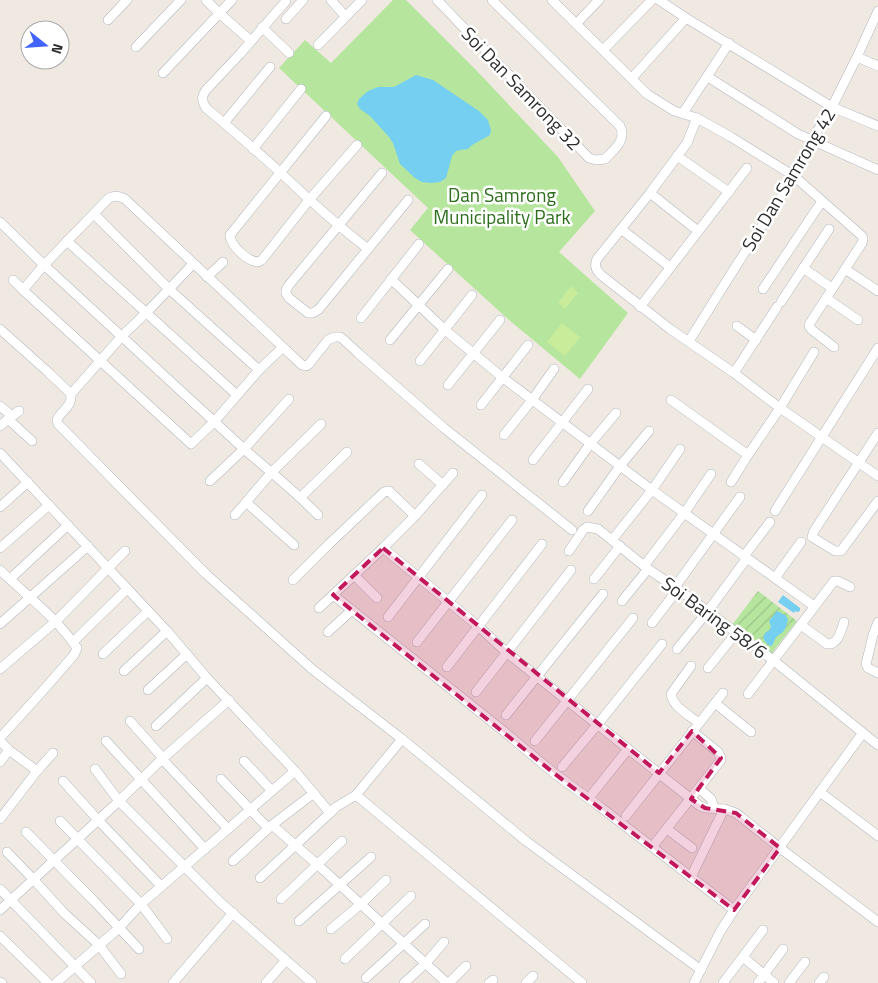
<svg xmlns="http://www.w3.org/2000/svg" width="878" height="983" font-family="'Titillium Web',sans-serif">
<style>
.grass{fill:#b6e59e}
.garden{fill:url(#garden-furrows)}
.pitch{fill:#c9ec9a}
.water{fill:#75cff0}
.lines{fill:none;stroke-linecap:round;stroke-linejoin:round}
.minor-casing{stroke:#b4b7c1;stroke-width:10}
.minor{stroke:#fff;stroke-width:9}
.marked{fill:#c2185b;fill-opacity:0.2;stroke:#c2185b;stroke-width:4;stroke-dasharray:10 6;stroke-linejoin:round}
.labels{text-anchor:middle;dominant-baseline:central;stroke-width:5;stroke-linejoin:round;paint-order:stroke}
.street-label{font-size:19px;fill:#2e2e2e;stroke:#fff}
.park-label{font-size:19px;fill:#2c6e1b;stroke:#fff}
</style>
<defs>
<pattern id="garden-furrows" width="10" height="10" patternUnits="userSpaceOnUse" patternTransform="scale(1.25)"><rect width="10" height="10" fill="#b6e59e"/><path d="M-1 1l2-2M0 10L10 0M9 11l2-2" fill="none" stroke="#9dc588"/></pattern>
</defs>
<rect width="100%" height="100%" fill="#efe9e1"/>
<!-- grass -->
<path class="grass" d="M393,0H406L476,70L558,157L595,211L559,252L628,313L580,379L509,320L410,230L428,208L279,68L305,40L331,63Z"/>
<!-- garden -->
<path class="garden" d="M758,591L797,621L771,654L732,625Z"/>
<!-- pitch -->
<g class="pitch">
<path d="M571,286L578,293L565,309L558,303Z"/>
<path d="M562,323L580,337L565,356L547,342Z"/>
</g>
<!-- water -->
<g class="water">
<path d="M416,75L433,80L479,111L488,120L491,130L490,135L472,145L468,149L460,150L456,151L452,156L446,178L440,182L431,183L422,182L415,178L400,164L393,143L389,137L370,116L360,109L357,104L359,99L368,91L378,87H394Z"/>
<path d="M783,595L800,608V611L797,612L795,611L794,613L778,602Z"/>
<path d="M777,611L785,615L788,619L786,627L783,632L776,637L772,646C767,645 765,642 763,637L766,632L770,630L771,626L769,621Z"/>
</g>
<g class="lines">
<!-- minor casing -->
<g class="minor-casing">
<g id="minor">
<path d="M206,0L219,13L251,41"/>
<path d="M331,0L345,16"/>
<path d="M437,0L589,158L596,160L605,159C614,149 627,141 620,126L492,0"/>
<path d="M552,0L647,94L674,111L697,118L731,137L794,176L862,236L863,239L862,243L810,323L809,326L812,330L834,347"/>
<path d="M659,0L686,18L832,107L878,126"/>
<path d="M286,1L240,54L206,90C201,97 202,101 206,108C231,129 257,151 281,173C309,200 337,225 368,249"/>
<path d="M286,19L303,0"/>
<path d="M108,20L127,0"/>
<path d="M576,24L599,0"/>
<path d="M262,27L289,53"/>
<path d="M318,45L362,0"/>
<path d="M136,47L181,0"/>
<path d="M603,50L652,0"/>
<path d="M857,57L878,66"/>
<path d="M163,73L232,0"/>
<path d="M708,77L798,134L878,170"/>
<path d="M632,78L686,18"/>
<path d="M683,113L729,43"/>
<path d="M326,116L230,235C230,245 247,261 258,262L262,260L309,200L357,145"/>
<path d="M697,118L687,143L650,193L597,259C594,266 596,270 601,275L670,329L734,373L780,408L878,476"/>
<path d="M224,123L270,67"/>
<path d="M253,149L301,89"/>
<path d="M677,156L729,192"/>
<path d="M382,173L289,285L286,290V293L289,298L308,313H313L319,309L408,200"/>
<path d="M650,193L698,231"/>
<path d="M94,214L169,289L259,370"/>
<path d="M0,222L44,265L244,449C269,471 295,491 318,515"/>
<path d="M621,229L670,267"/>
<path d="M67,241L237,395"/>
<path d="M193,264L147,312L122,336L71,394C72,408 62,409 57,420L58,424L206,574L312,669L402,739L526,841L701,970"/>
<path d="M803,268L832,288"/>
<path d="M845,269L878,291"/>
<path d="M207,277L223,262"/>
<path d="M391,279L445,330L502,377L652,490L814,606"/>
<path d="M13,280L23,290L44,265L109,198C116,195 119,196 125,199L302,365L306,366L309,364L328,340L335,337H340L344,340L359,354L444,428L572,530"/>
<path d="M763,289L822,201"/>
<path d="M23,290L191,444L214,422L259,370L282,348"/>
<path d="M826,298L858,320"/>
<path d="M781,302L829,229"/>
<path d="M640,307L747,168"/>
<path d="M361,318L419,244"/>
<path d="M737,326L756,340"/>
<path d="M0,329L48,372L71,394"/>
<path d="M390,340L448,269"/>
<path d="M689,341L736,266L790,183L811,141L832,107L857,57L878,11"/>
<path d="M420,361L472,295"/>
<path d="M734,373L777,307"/>
<path d="M448,385L500,320"/>
<path d="M671,400L748,455"/>
<path d="M481,405L528,345"/>
<path d="M0,406L12,416"/>
<path d="M8,419L32,441"/>
<path d="M0,426L8,419L19,411"/>
<path d="M878,433L814,531L812,537L835,551H841L878,501"/>
<path d="M504,435L532,400L554,369"/>
<path d="M0,453L167,631L207,678L295,771L330,813L336,807L356,795L402,739"/>
<path d="M533,460L588,389"/>
<path d="M419,464L443,485"/>
<path d="M453,473L415,516L383,548L478,626L506,652L700,806L705,808L724,809L736,813L780,848L878,922"/>
<path d="M210,481L244,449L289,399"/>
<path d="M563,482L590,444L616,413"/>
<path d="M731,482L748,455L780,408L814,352"/>
<path d="M301,497L347,452"/>
<path d="M247,503L294,545"/>
<path d="M0,507L28,482"/>
<path d="M588,511L620,466L649,431"/>
<path d="M775,511L878,348"/>
<path d="M235,515L271,473L321,424"/>
<path d="M612,540L652,490L680,449"/>
<path d="M0,548L49,505"/>
<path d="M569,551L583,530L587,527L598,529L648,569L678,589L773,660L878,745"/>
<path d="M744,556L770,522"/>
<path d="M644,566L685,512L711,474"/>
<path d="M0,570C26,595 57,618 77,648L74,655L39,695L0,738"/>
<path d="M354,575L377,598"/>
<path d="M775,578L801,542"/>
<path d="M10,579L68,525"/>
<path d="M594,579L620,546"/>
<path d="M293,580L329,544L384,492L389,491L391,493L415,516"/>
<path d="M675,587L740,497"/>
<path d="M333,595L501,729L555,774L599,806L734,910"/>
<path d="M622,601L648,569"/>
<path d="M319,608L383,548"/>
<path d="M388,617L482,495"/>
<path d="M878,622L873,635L866,664L868,668L878,673"/>
<path d="M652,623L678,589"/>
<path d="M0,624L88,546"/>
<path d="M801,625L827,644C838,645 841,631 844,622"/>
<path d="M328,632L352,610"/>
<path d="M73,642L127,589"/>
<path d="M417,642L512,520"/>
<path d="M677,649L708,611L747,558"/>
<path d="M103,654L148,611"/>
<path d="M691,666L671,694C673,707 689,715 699,723"/>
<path d="M447,667L542,544"/>
<path d="M708,668L736,633"/>
<path d="M0,669L55,622L125,551"/>
<path d="M124,671L167,631"/>
<path d="M148,690L187,654"/>
<path d="M476,692L571,570"/>
<path d="M748,694L834,581H838L850,587"/>
<path d="M715,703L751,732"/>
<path d="M506,715L603,594"/>
<path d="M130,721L163,758"/>
<path d="M156,726L207,678"/>
<path d="M0,741L9,750L37,771"/>
<path d="M106,741L205,849"/>
<path d="M535,741L633,618"/>
<path d="M162,759L228,829"/>
<path d="M244,761L272,791"/>
<path d="M0,762L9,750"/>
<path d="M562,767L598,724L662,644"/>
<path d="M95,769L119,801L220,902L312,983"/>
<path d="M221,779L268,828"/>
<path d="M63,781L98,820L161,886"/>
<path d="M699,788L711,799L714,807"/>
<path d="M820,792L878,836"/>
<path d="M593,793L628,749"/>
<path d="M356,795L582,983"/>
<path d="M626,816L723,693"/>
<path d="M0,819L37,771L53,753"/>
<path d="M60,821L141,904L167,939"/>
<path d="M272,825L318,865L447,983"/>
<path d="M667,829L692,848"/>
<path d="M26,832L94,901L139,949"/>
<path d="M656,842L721,760V758L718,752L692,731"/>
<path d="M7,852L34,880L64,913L99,945L121,974"/>
<path d="M233,861L272,825L314,793"/>
<path d="M691,877L724,809"/>
<path d="M260,878L330,813"/>
<path d="M0,889L91,983"/>
<path d="M281,899L342,841"/>
<path d="M0,910L119,801L162,759L229,700"/>
<path d="M299,921L371,857"/>
<path d="M331,929L361,904L386,880"/>
<path d="M0,936L48,983"/>
<path d="M743,957L774,983"/>
<path d="M345,959L411,896"/>
<path d="M366,978L425,924"/>
<path d="M0,982L2,983"/>
<path d="M56,983L119,928L141,904L295,771"/>
<path d="M173,983L233,913"/>
<path d="M266,983L286,960"/>
<path d="M404,983L426,963L444,942"/>
<path d="M449,983L466,966"/>
<path d="M489,983L493,980"/>
<path d="M526,983L533,976"/>
<path d="M694,983L720,932L734,910L862,734"/>
<path d="M723,983L763,930"/>
<path d="M758,983L783,949"/>
<path d="M789,983L805,962"/>
<path d="M819,983L824,977"/>
</g>
</g>
<!-- minor -->
<use href="#minor" class="minor"/>
</g>
<!-- marked area -->
<path class="marked" d="M383,548L659,773L692,731L721,758L691,799L705,808L736,813L780,848L734,910L555,774L333,595Z"/>
<g class="labels">
<!-- street labels -->
<g class="street-label">
<text transform="translate(522 88) rotate(46)">Soi Dan Samrong 32</text>
<text transform="translate(788 179) rotate(-59)">Soi Dan Samrong 42</text>
<text transform="translate(715 617) rotate(36)">Soi Baring 58/6</text>
</g>
<!-- park labels -->
<g class="park-label">
<text x="502" y="194">Dan Samrong<tspan x="502" dy="22">Municipality Park</tspan></text>
</g>
</g>
<!-- north arrow -->
<g transform="translate(45 45) rotate(107)"><circle r="24" fill="#ffffff" stroke="#ababab"/>
<path d="M0-4L9 19L0 12L-9 19Z" fill="#4264fb"/>
<text y="-8" font-size="14" font-weight="bold" text-anchor="middle" fill="#2e2e2e">N</text>
</g>
</svg>
